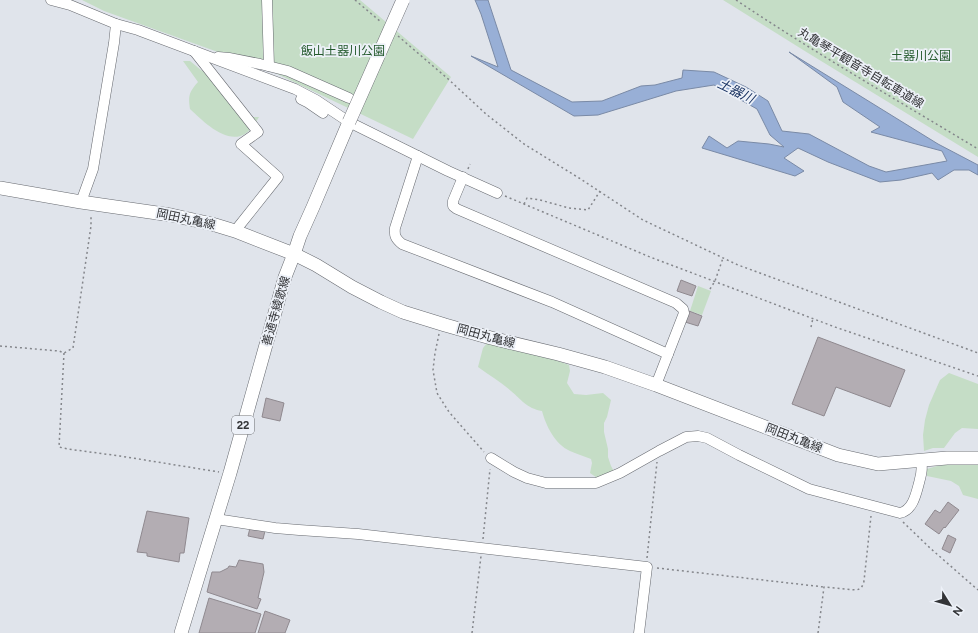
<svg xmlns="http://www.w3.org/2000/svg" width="978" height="633" font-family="Figtree,'Noto Sans JP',sans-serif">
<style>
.green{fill:#c5ddc6}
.water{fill:#98afd6;stroke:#7a8aa6}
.building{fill:#b3adb3;stroke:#8f898f}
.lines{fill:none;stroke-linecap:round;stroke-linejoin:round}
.minor-casing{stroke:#676a70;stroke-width:11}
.major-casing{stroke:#676a70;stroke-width:14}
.path{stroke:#84868b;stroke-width:1.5;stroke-dasharray:2 3;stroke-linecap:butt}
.minor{stroke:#fff;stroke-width:10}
.major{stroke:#fff;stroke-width:13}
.major-bridge-casing{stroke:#676a70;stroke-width:14;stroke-linecap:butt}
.major-bridge{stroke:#fff;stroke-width:13}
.labels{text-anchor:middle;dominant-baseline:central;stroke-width:3.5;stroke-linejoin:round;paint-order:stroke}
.shield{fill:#edf1f8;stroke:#6b6d71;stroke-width:1}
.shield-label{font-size:11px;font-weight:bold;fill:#333437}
.park-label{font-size:12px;fill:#23592c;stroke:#edf1f8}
.street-label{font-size:12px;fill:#333437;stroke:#edf1f8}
.water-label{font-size:13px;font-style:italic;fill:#142e5e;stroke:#edf1f8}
</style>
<rect width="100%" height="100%" fill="#e0e4eb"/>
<!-- green -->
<g class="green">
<path d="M82,0H360L451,77L413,139L273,72L104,11Z"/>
<path d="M723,0H978V157L808,53Z"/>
<path d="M183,61H190L201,70L208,74L245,117H259C255,124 251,130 245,134C226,145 203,121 190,109C188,96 189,92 198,82Z"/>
<path d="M698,286L711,291L702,315L690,311Z"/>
<path d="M488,342L553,359L569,365L570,371L567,383L574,394L586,395L603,393L611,400L607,417L604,423V432L608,449V457L611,466L616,475L600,480L590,473L592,463L591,459C584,456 576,454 570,451C555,444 546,426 542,411C526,408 522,400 511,391C501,382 489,375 478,367L483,348Z"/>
<path d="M949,373L978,384V429L962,428L955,433L944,448H933L924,451L923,435L925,420L929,405L940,380Z"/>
<path d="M966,462L978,463V499L963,495L959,486L951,481L927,476V469L937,466Z"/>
</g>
<!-- water -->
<path class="water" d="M475,0H488L511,70L572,102L602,101L641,86L655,85L682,78L683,70L714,72L746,87L768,101L782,131L809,134L869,166L886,172L947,161L942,151L871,132L880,127L843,102L837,87L789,52L938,144L978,165V175L969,170H954L938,180L932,173L901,180L880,182L828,162L798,148L784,158L804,171L795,176L702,148L709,136L727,148L738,141L769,144L784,147L770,135L757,109L714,85L676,91L598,115L574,116L471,56L498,67L481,14Z"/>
<!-- building -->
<g class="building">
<path d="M681,280L696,286L692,296L677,291Z"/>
<path d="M689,311L702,316L698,326L685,322Z"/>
<path d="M818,337L905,370L890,407L836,387L824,416L792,404Z"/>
<path d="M266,398L284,403L280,421L262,417Z"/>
<path d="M948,502L959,510L945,528L944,527L939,534L925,524L935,510L940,513Z"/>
<path d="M147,511L189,518L184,553H180L179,562L147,556V553L137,552Z"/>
<path d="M250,528L265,531L263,539L248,536Z"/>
<path d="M948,535L956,539L950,553L942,549Z"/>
<path d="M239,560L263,564L264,572L258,598L261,599L257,609L207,592L212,572H220L228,568L229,566L236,567Z"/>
<path d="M209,598L261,614L255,633H199Z"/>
<path d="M265,611L290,620L285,633H258Z"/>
</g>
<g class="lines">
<!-- minor casing -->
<g class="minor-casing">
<g id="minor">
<path d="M51,0L70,5L116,24L114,43L93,169L81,202"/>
<path d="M267,0L269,66"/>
<path d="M116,24L138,30L295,89L316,100L349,122L448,171L497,193"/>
<path d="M194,51L258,132L241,144L278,177L235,231"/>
<path d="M218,57L229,58L260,64L288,71L349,98"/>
<path d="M301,99L307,102L323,113"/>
<path d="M418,156L395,228C394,236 396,239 402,244L552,302L668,354"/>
<path d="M463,177L453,201V206L457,209L676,303L683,309L684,313L656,385"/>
<path d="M491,458L514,472L527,478L546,483H596L620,473L659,451L686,437L698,436L707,438L739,455L809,489L900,513C913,510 916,494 919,483C921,475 923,469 921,461"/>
<path d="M216,519L275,528L299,530L358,534L647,567L639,633"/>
</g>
</g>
<!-- major casing -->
<g class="major-casing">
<g id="major">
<path d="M0,188L81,202L171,215L212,224L235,231L294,254L316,265L352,287L381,302L403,312L445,325L491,338L558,354L605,367L656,385L838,455L878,464L947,458H978"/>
<path d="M181,633L230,473L285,277L294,254L300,236L313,207L349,122"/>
</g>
</g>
<!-- path -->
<g class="path">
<path d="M355,0L381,22"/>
<path d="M736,0C815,53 897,100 978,149"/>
<path d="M398,36L447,78L486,114L524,144L579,178L643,220L738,265L978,353"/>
<path d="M468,169L470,164"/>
<path d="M505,196L650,257L835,327L978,376"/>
<path d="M524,204L527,198L540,200L569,208L588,210L600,191"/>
<path d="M710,289L715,281L723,258"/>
<path d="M811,327L813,318"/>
<path d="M439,334L435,353L433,370L437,393L449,412L484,452"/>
<path d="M0,346L59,351L64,353L73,348L91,226V215"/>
<path d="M64,353L59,447L68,449L120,456L219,472"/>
<path d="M903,522L930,548L978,590"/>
<path d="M483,539L490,469"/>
<path d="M647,558L657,462"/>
<path d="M657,568L824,587"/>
<path d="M472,633L481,556"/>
<path d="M818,633L824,587L856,590C861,589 863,586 864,581L871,516"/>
</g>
<!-- minor -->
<use href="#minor" class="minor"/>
<!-- major -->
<use href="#major" class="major"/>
<!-- major-bridge casing -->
<g class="major-bridge-casing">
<path id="major-bridge" d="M349,122L403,0"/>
</g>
<!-- major-bridge -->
<use href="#major-bridge" class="major-bridge"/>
</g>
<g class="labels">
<!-- shield labels -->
<rect class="shield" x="232" y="416" width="22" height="18" rx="3"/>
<g class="shield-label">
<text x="243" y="425">22</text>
</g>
<!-- park labels -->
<g class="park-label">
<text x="343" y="51">飯山土器川公園</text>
<text x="921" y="56">土器川公園</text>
</g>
<!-- street labels -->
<g class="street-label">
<text transform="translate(861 68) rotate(31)">丸亀琴平観音寺自転車道線</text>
<text transform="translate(186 219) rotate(12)">岡田丸亀線</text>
<text transform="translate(276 311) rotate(-74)">善通寺綾歌線</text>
<text transform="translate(486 336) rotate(15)">岡田丸亀線</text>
<text transform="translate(794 438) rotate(21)">岡田丸亀線</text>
</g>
<!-- water labels -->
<g class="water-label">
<text transform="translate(736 91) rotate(26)">土器川</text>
</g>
</g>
<!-- north arrow -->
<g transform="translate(950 605) rotate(127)" stroke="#edf1f8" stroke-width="3" paint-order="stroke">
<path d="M0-3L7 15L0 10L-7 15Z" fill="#333437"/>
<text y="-6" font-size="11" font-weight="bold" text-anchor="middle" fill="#333437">N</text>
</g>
</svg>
